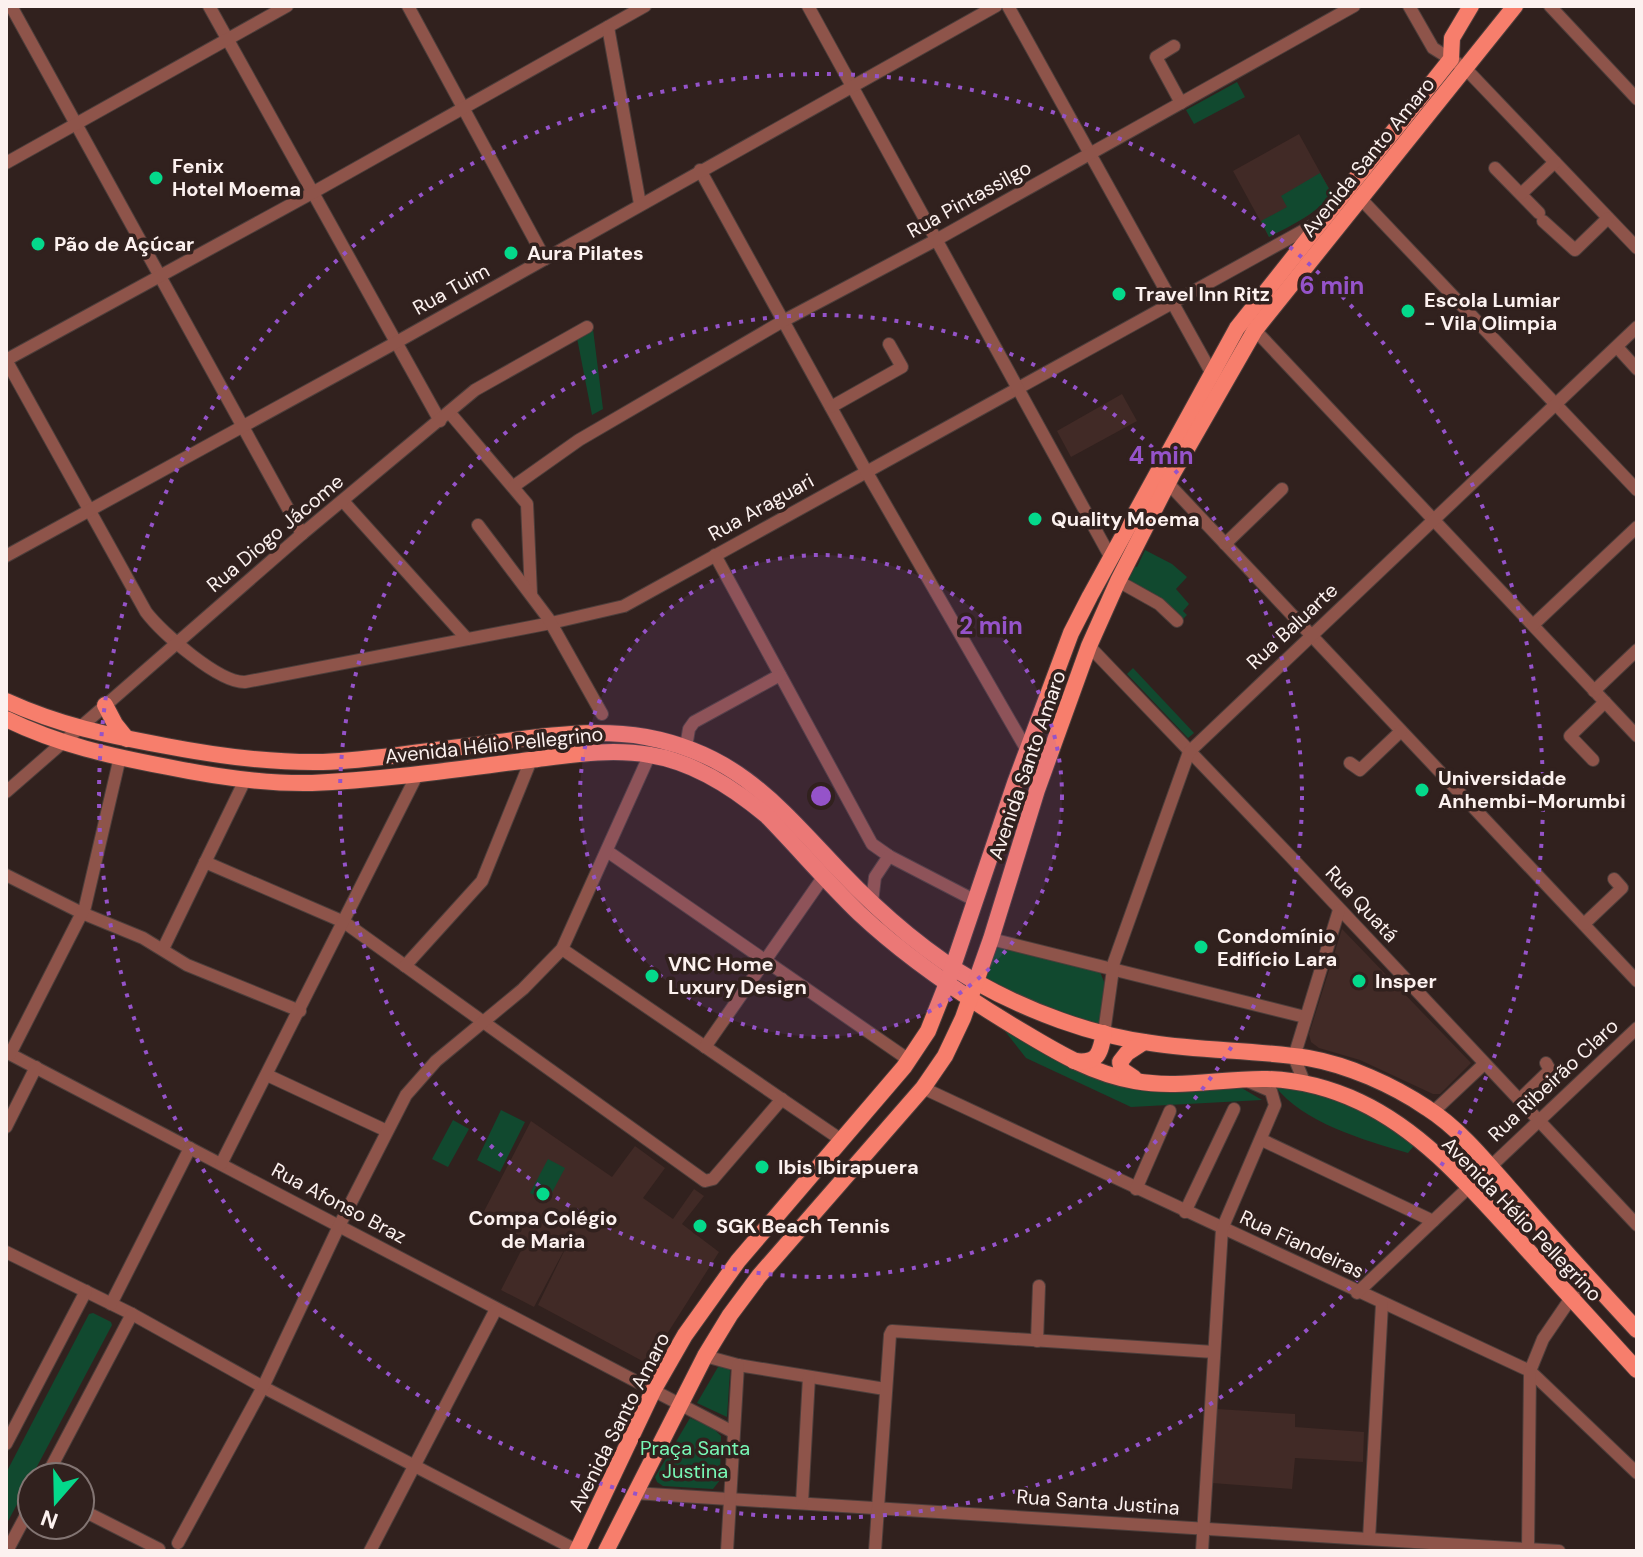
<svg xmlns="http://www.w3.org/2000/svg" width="1643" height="1557" font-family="'DM Sans',sans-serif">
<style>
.built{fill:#412a26}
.green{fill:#11492f}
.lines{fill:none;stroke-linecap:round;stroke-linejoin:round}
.minor-casing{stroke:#4d3e3b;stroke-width:14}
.major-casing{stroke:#4d3e3b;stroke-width:18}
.minor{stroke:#8e544a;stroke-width:12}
.major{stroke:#f77e6c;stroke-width:16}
.ring{fill:none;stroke:#9553c9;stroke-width:4;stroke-dasharray:4 8}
.poi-dot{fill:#04d98b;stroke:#31211e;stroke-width:3}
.labels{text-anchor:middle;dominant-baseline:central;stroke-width:7;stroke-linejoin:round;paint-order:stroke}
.street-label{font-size:20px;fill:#fcf1ef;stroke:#31211e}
.poi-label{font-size:20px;font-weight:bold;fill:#fcf1ef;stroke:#31211e;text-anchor:start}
.park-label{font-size:20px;fill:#78f8b6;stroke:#31211e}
.centre{fill:#9553c9;stroke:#31211e;stroke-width:4}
.ring-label{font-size:24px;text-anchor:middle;font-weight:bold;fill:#9553c9;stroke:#31211e;stroke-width:7;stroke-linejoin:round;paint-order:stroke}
</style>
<rect width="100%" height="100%" fill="#31211e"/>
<!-- built -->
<g class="built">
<path d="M1299,134L1332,194L1309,215L1269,237L1233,171Z"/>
<path d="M1122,394L1137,421L1071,457L1057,431Z"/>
<path d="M1342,929L1471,1063L1440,1094H1433L1360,1060L1319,1048L1311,1042L1309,1034Z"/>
<path d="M531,1121L612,1177L635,1146L665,1168L643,1198L673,1219L694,1189L704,1196L682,1224L719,1252L648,1364L538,1305L570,1239L534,1307L501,1290L527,1239L481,1217Z"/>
<path d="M1217,1409L1295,1414V1427L1364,1432L1363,1462L1295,1458L1292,1489L1212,1483Z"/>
</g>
<!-- green -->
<g class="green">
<path d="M1237,82L1245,97L1194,124L1186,110Z"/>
<path d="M1320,173L1332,194C1316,214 1292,225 1269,237L1261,221L1287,207L1281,196Z"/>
<path d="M593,329L603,409L592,415L577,338Z"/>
<path d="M1145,550L1172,564L1187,577L1176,589L1189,604L1183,611L1187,615L1183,619L1160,599L1124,581L1132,566L1137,567Z"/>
<path d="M1133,668L1194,733L1188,738L1127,674Z"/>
<path d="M1004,942L1100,972L1105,984L1101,1026C1060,1017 1021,998 984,978L993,946Z"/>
<path d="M1004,1030L1075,1069L1240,1087L1262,1100L1131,1107L1026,1058Z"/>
<path d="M1275,1086L1292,1087L1363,1108L1417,1142L1408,1153C1364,1140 1303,1123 1275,1086Z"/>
<path d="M501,1110L525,1122L500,1172L477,1160Z"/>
<path d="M453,1120L469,1129L448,1167L432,1159Z"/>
<path d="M548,1159L565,1168L547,1202L530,1193Z"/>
<path d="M93,1313L111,1322L112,1325L6,1525V1473L89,1314Z"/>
<path d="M718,1367H729L730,1371L727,1417L697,1403Z"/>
<path d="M690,1418L713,1428L721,1436L720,1480L713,1489L663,1486L657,1482L655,1477Z"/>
</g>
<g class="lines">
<!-- minor casing -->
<g class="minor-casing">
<g id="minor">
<path d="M11,6L302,534"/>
<path d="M209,6L440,421"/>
<path d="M408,6L545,259"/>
<path d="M645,6L312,193L6,360L146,612C162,633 219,683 245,682L551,623L624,606L1317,223"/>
<path d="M808,6L1111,558"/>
<path d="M1008,6L1211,372L1219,376"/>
<path d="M1409,6L1433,48L1465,68L1637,248"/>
<path d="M1550,6L1637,99"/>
<path d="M608,27L640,204"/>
<path d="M1174,46L1156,57L1181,103"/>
<path d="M6,163L287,6"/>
<path d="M1495,168L1539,213"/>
<path d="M700,170L866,471L1028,752L1049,757"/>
<path d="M1521,194L1555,162"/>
<path d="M1353,195L1361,199L1637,490"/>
<path d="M1543,221L1575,250L1608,218"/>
<path d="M1255,330L1637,736"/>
<path d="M1617,347L1637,369"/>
<path d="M831,407L902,367L889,344"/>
<path d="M449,412L527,504L531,594"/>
<path d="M1165,480L1637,981"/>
<path d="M514,486L579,440L783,321L936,240L1354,6"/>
<path d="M343,501L467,639"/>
<path d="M478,525L548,618L602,714"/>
<path d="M1225,544L1282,489"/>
<path d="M715,555L872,844L889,856L974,900"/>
<path d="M6,556L395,343L996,6"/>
<path d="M1118,581L1159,604L1177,621"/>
<path d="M1533,625L1637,527"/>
<path d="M1089,646L1290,856L1637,1225"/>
<path d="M1594,691L1637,650"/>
<path d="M686,747L689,729L694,722L780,675"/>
<path d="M1593,760L1570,736L1605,702"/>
<path d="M1350,763L1360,770L1401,731"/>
<path d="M6,792L302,534L475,390L587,327"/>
<path d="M607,851L909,1060"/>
<path d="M205,862L344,922L705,1181L713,1179L782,1099"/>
<path d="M6,875L82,913L143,938L187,965L300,1011"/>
<path d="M872,902L875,877L889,856"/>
<path d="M1584,924L1622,888L1614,879"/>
<path d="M991,939L1305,1017"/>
<path d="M163,949L245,780"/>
<path d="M562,949L840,1139"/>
<path d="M405,966L482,881L531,760"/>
<path d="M1104,1033L1114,962L1189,752L1637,327"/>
<path d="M705,1047L824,876"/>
<path d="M6,1052L733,1432"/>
<path d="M10,1054L85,907L120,757"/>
<path d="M267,1075L387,1131"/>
<path d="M1305,1084L1294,1057L1339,910"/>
<path d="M923,1088L1530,1371L1637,1473"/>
<path d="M1519,1100L1550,1070L1546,1063"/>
<path d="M1433,1112L1484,1064"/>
<path d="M6,1127L36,1067"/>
<path d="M1262,1140L1433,1221"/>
<path d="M221,1164L418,773"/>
<path d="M1136,1189L1170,1111"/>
<path d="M1185,1212L1234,1109"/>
<path d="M6,1252L132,1314L263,1387L578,1551"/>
<path d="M1357,1293L1637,1028"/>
<path d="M111,1304L190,1148"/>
<path d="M1037,1341L1039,1286"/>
<path d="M705,1356L738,1365L885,1389"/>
<path d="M6,1444L86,1291"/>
<path d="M46,1477L132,1314"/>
<path d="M634,1493L1559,1551"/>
<path d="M802,1503L809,1377"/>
<path d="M80,1509L159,1549"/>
<path d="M1369,1539L1382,1304"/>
<path d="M178,1543L263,1387L339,1226L406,1095L436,1061L523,989L562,949L650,754"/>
<path d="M7,1551L32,1504"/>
<path d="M370,1551L496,1309"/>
<path d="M727,1551L738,1365"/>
<path d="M875,1551L890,1335L892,1331L1214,1352"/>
<path d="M1202,1551L1222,1229L1275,1105L1271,1091L1250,1082"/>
<path d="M1528,1551L1530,1371L1543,1339L1586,1276"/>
</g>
</g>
<!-- major casing -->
<g class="major-casing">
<g id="major">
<path d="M6,701C61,726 107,735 166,746C218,756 270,763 323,762C366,761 409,753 452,748C516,741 582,726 646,737C738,754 779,807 840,871C880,913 926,953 976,982C1028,1011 1091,1035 1151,1043C1202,1051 1256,1050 1308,1058C1348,1065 1393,1085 1427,1108C1463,1131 1491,1168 1519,1199C1558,1244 1597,1287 1637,1330"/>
<path d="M105,705L115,724L127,739"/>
<path d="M6,719C60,745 110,756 168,767C216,777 264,784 312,783C385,780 458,769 530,760C570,755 610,748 650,755C694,762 734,788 767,816C798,848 827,882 859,913C909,960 966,998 1025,1033C1060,1054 1094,1074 1135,1081C1178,1089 1223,1078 1267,1079C1299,1080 1332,1089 1360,1102C1426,1133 1475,1193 1523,1245C1561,1287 1599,1328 1637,1370"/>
<path d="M1074,1061C1098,1064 1100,1054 1104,1033"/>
<path d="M1134,1078L1122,1070L1120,1062L1127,1053L1144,1042"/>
<path d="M577,1551L654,1389L685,1335L738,1261L904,1067L928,1031L949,978L1015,783L1071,633L1090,596L1237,328L1451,59L1452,38L1471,6"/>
<path d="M606,1551L705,1356L730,1315L759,1276L923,1088L945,1056L963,1018L991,939L1037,790L1089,646L1118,581L1173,473L1255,330L1515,6"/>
</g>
</g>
<!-- minor -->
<use href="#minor" class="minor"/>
<!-- major -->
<use href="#major" class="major"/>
</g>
<!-- distance rings -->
<circle cx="821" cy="796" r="241" fill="#9553c9" fill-opacity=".12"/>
<g class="ring">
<circle cx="821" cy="796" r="241"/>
<circle cx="821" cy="796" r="481"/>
<circle cx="821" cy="796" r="722"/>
</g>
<!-- markers -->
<g class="poi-dot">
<circle cx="156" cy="178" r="8"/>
<circle cx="38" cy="244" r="8"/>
<circle cx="511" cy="253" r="8"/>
<circle cx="1119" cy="294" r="8"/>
<circle cx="1408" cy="311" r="8"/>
<circle cx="1035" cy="519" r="8"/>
<circle cx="1422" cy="790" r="8"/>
<circle cx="1201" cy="947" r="8"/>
<circle cx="652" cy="976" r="8"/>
<circle cx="1359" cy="981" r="8"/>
<circle cx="762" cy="1167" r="8"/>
<circle cx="543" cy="1194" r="8"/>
<circle cx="700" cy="1226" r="8"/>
</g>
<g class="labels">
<!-- street labels -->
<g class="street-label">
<text transform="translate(1368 157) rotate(-51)">Avenida Santo Amaro</text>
<text transform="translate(969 199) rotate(-29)">Rua Pintassilgo</text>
<text transform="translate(451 289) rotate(-29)">Rua Tuim</text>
<text transform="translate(761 507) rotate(-29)">Rua Araguari</text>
<text transform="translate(275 533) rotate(-40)">Rua Diogo Jácome</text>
<text transform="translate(1292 626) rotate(-43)">Rua Baluarte</text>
<text transform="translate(494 745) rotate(-6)">Avenida Hélio Pellegrino</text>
<text transform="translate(1027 765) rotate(-71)">Avenida Santo Amaro</text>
<text transform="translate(1362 904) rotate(47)">Rua Quatá</text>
<text transform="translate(1553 1080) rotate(-43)">Rua Ribeirão Claro</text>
<text transform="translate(339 1203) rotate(28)">Rua Afonso Braz</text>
<text transform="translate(1522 1219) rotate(46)">Avenida Hélio Pellegrino</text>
<text transform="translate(1302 1244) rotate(25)">Rua Fiandeiras</text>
<text transform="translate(619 1422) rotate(-63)">Avenida Santo Amaro</text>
<text transform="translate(1098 1502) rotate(4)">Rua Santa Justina</text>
</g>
<!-- poi labels -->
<g class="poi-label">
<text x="172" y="166">Fenix<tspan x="172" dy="23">Hotel Moema</tspan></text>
<text x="54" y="244">Pão de Açúcar</text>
<text x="527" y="253">Aura Pilates</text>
<text x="1135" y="294">Travel Inn Ritz</text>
<text x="1424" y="300">Escola Lumiar<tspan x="1424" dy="23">- Vila Olimpia</tspan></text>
<text x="1051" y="519">Quality Moema</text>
<text x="1438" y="778">Universidade<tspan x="1438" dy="23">Anhembi-Morumbi</tspan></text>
<text x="1217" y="936">Condomínio<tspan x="1217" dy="23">Edifício Lara</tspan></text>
<text x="668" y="964">VNC Home<tspan x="668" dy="23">Luxury Design</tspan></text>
<text x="1375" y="981">Insper</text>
<text x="778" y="1167">Ibis Ibirapuera</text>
<text x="543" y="1218" text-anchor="middle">Compa Colégio<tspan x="543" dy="23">de Maria</tspan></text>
<text x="716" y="1226">SGK Beach Tennis</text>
</g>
<!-- park labels -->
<g class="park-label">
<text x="695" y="1448">Praça Santa<tspan x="695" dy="23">Justina</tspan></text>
</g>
</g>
<circle cx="821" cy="796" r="12" class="centre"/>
<g class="ring-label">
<text x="1332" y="294">6 min</text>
<text x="1161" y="464">4 min</text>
<text x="991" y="634">2 min</text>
</g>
<!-- border -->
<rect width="1643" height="1557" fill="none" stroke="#fcf1ef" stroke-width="16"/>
<!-- north arrow -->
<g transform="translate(56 1501) rotate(200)"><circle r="38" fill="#31211e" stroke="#827472" stroke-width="2"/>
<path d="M0-6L14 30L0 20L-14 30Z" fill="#04d98b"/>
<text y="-12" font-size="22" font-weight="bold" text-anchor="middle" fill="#fcf1ef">N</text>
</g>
</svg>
